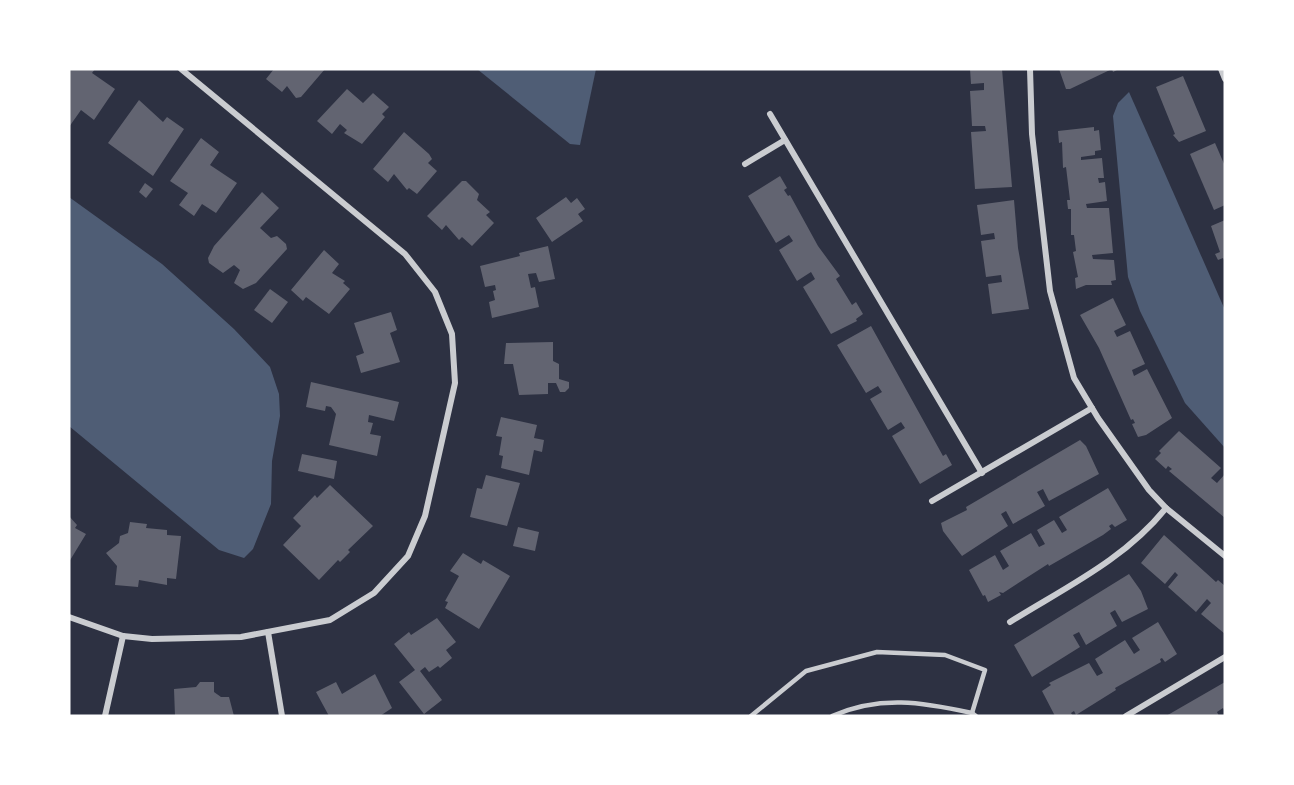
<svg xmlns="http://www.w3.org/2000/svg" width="1294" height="785" font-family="Overpass,sans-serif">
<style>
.water{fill:#4f5d75}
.building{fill:#626471}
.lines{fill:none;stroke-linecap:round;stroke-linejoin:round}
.service{stroke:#caccd0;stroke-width:4.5}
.minor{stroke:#caccd0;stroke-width:6}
</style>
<rect width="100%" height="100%" fill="#2d3142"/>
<!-- water -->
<g class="water">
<path d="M477,69H596L580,145L570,144Z"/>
<path d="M1129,92L1225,310V448L1185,403L1140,311L1128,277L1113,116L1118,103Z"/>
<path d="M69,197L162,264L234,329L270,367L279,394L280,416L272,461L271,504L253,549L244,558L219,550L69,426Z"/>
</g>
<!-- building -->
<g class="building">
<path d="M69,69H95L92,73L115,89L94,120L81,110L69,127Z"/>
<path d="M274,69H325L301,97L296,98L287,86L282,92L266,79Z"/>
<path d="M970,69H1002L1012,187L975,189L971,132L986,131L985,126H972L970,91L984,90V83L971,84Z"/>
<path d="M1059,69H1119L1113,72L1112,69L1070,89H1066Z"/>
<path d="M1183,76L1206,131L1179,142L1173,135L1175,134L1156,87Z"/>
<path d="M347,89L363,103L373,93L389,107L382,114L385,117L362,144L344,133L347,130L340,124L332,134L317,121Z"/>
<path d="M139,100L163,122L167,117L184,129L153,176L108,143Z"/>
<path d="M1094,127V131L1099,130L1101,150L1095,151V155L1081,157V160L1102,158L1104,178H1098L1099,183L1105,182L1107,201L1086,204L1087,208H1109L1113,253L1092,255L1093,259L1114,260L1116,280L1111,281L1112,285H1086L1076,289L1075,278L1078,277L1073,252L1076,251L1074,235H1071V209H1068L1067,200H1070L1066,167L1063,168L1062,142L1059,143L1058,131Z"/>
<path d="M404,132L429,154L432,159L428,163L437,171L417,194L409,188L407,190L394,174L388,182L373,169Z"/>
<path d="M201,138L219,152L210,165L237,183L216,213L202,204L194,216L179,205L188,193L170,181Z"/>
<path d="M1215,143L1225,166V205L1214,210L1190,154Z"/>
<path d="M780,176L787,188L784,190L788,196L790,195L818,246L840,276L836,279L852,305L856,302L863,314L856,319L857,321L831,334L803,287L815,279L811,272L797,281L779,250L793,241L789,235L776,243L748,196Z"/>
<path d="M462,181H466L479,194L477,200L490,212L486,215L494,223L472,246L462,237L459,240L446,225L442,230L427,216Z"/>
<path d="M145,183L153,189L146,198L139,192Z"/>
<path d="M262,192L279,208L260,228L271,238L277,236L286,244L287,249L256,283L243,289L234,283L240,270L234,265L223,273L209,263L208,258L214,246Z"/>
<path d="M566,197L571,203L577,198L585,209L578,214L583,221L552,242L536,218Z"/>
<path d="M1014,200L1018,248L1029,309L992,314L988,284L1002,282L1001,275L986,277L981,241L995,239L994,233L981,235L977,205Z"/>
<path d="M1225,220V262L1223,258L1218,260L1215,254L1220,252L1211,226Z"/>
<path d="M548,246L555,279L539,282L536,273L528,274L531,288L535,287L539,307L492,318L489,302L495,300L493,291L496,290L495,285L485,287L480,266L520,256L519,253Z"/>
<path d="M324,250L339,264L332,273L345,281L343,283L350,289L329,314L306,297L303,301L291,290Z"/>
<path d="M270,289L288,302L272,323L254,310Z"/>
<path d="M1113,298L1126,325L1114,331L1117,337L1130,331L1145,364L1132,370L1134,376L1147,369L1172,418L1146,435L1138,437L1132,424L1135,423L1133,419L1131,420L1099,348L1080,315Z"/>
<path d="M391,312L397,330L390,333L400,362L361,373L356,356L364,353L354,323Z"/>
<path d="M871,326L943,456L946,454L952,465L920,484L892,436L905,428L901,422L888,430L870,399L882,392L878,386L866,393L837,345Z"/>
<path d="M553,342V361L559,364V379L569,382V388L565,392H560L556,383H548V394L519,395L513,364H504L506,343Z"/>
<path d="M311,382L399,402L394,421L369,415L368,422L373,423L370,434L381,436L377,456L329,445L336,414L331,407L326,406L325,411L306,407Z"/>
<path d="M501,417L537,425L534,438L544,440L542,452L534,450L529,475L501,468L503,456L499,455L502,437L496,436Z"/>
<path d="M1179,431L1221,468L1211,478L1217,483L1225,474V518L1169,471L1172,469L1168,466L1166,469L1155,459L1161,453L1159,451Z"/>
<path d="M1080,440L1086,446L1099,474L1049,501L1043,489L1037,492L1045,506L1013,524L1006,511L1001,514L1008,526L962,556L943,531L941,523L967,510L966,507Z"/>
<path d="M302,454L337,461L334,479L298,471Z"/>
<path d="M486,475L520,483L507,526L470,517L477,488L482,489Z"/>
<path d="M330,485L373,526L348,550L350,552L340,562L338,560L319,580L283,545L301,526L293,518L315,495L317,498Z"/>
<path d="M1108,488L1127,520L1115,527L1112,524L1109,526L1111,529L1103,535L1049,566L1048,564L1003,593L999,592L1001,595L988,602L985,595L983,596L969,570L995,555L1003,570L1009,566L1000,551L1031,533L1039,547L1045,544L1037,530L1054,520L1062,533L1067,530L1059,517Z"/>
<path d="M69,516L77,525L75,528L86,534L69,562Z"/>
<path d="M130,522L147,524L146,528L167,530V535L181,536L176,579L167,578V585L139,580L138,587L115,585L117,566L106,553L119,543L120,536L128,533Z"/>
<path d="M518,527L539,532L535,551L513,546Z"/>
<path d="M1164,535L1216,582L1218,580L1225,586V634L1201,614L1211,603L1207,599L1196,612L1168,587L1178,575L1175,572L1165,584L1141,563Z"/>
<path d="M463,553L481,564L483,560L510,576L479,629L445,608L448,602L445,601L459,576L450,571Z"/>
<path d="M1129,574L1141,591L1148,609L1122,622L1115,610L1110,613L1117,626L1086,645L1079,632L1073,635L1080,647L1032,677L1014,645Z"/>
<path d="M437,618L456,642L446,650L452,658L440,668L438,666L429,672L425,667L420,671L442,700L424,714L399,682L415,670L394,644L409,632L411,635Z"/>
<path d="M1158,622L1177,654L1165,662L1162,658L1160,659L1161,662L1115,688L1116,690L1076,715L1074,711L1071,713L1073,716H1055L1042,691L1051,685L1049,683L1089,663L1097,676L1103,673L1095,659L1125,640L1134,654L1140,650L1132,638Z"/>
<path d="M375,674L392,708L380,716H329L316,692L336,682L342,694Z"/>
<path d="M200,682H214V692L221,697H229L234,716H175L174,689L196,687Z"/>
<path d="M1225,682V712L1223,708L1217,712L1219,716H1166Z"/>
</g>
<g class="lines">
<!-- service -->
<g class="service">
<path d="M751,716L806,671L877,652L945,655L985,670L972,713"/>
<path d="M832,716C880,695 922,702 972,713L976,716"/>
</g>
<!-- minor -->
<g class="minor">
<path d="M1030,69L1032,134L1050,291L1074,378L1098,418L1149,490L1166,508L1225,556"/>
<path d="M1221,69L1225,79"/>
<path d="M770,114L982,473"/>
<path d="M745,164L785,140"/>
<path d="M932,501L1092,408"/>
<path d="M69,617L123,636L152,639L241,637L330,620L374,593L408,556L425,516L455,383L452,334L435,292L405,254L181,69"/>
<path d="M1010,622C1066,587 1124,560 1166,508"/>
<path d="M268,632L282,716"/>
<path d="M105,716L123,636"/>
<path d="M1126,716L1225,657"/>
</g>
</g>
<!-- border -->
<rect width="1294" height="785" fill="none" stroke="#ffffff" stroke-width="141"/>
</svg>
